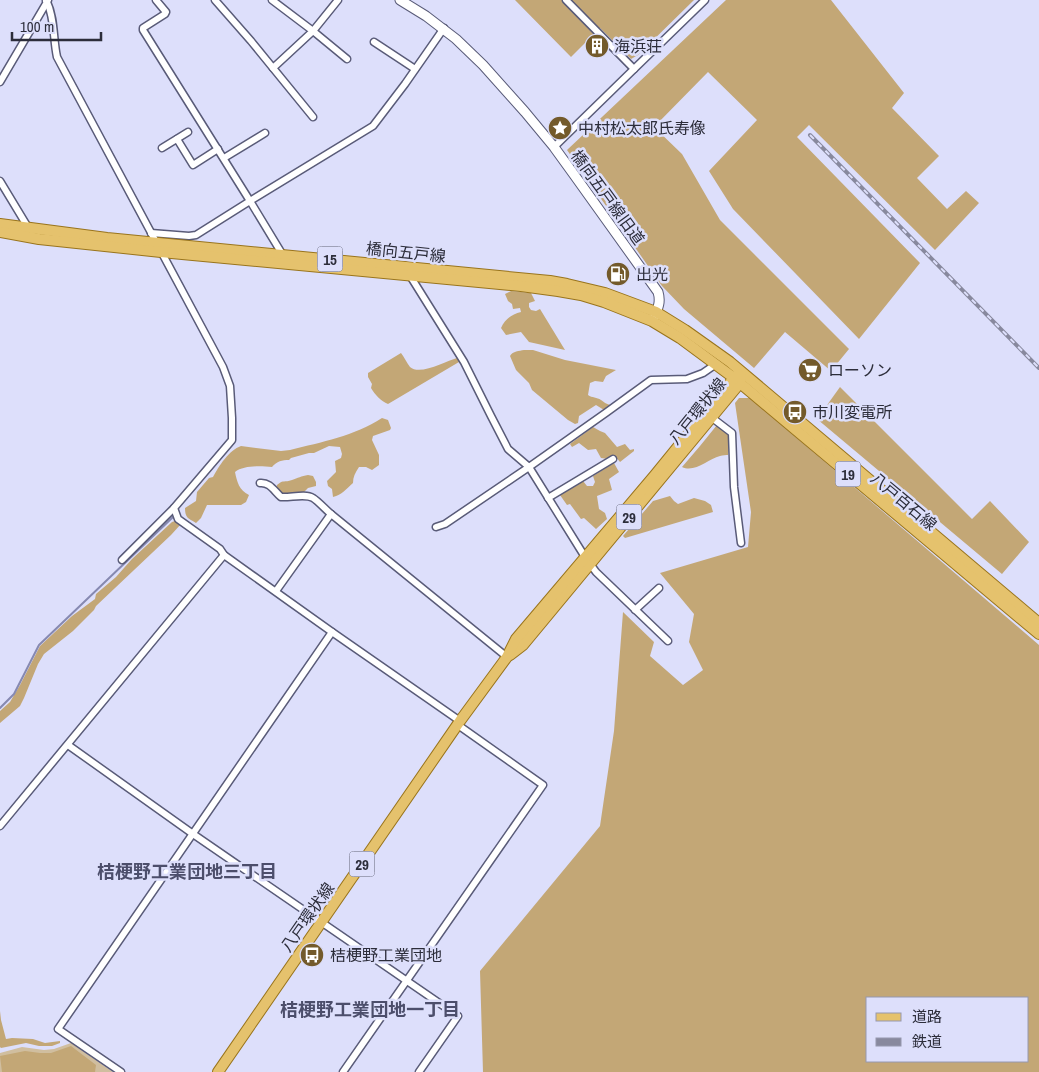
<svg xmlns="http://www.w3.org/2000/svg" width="1039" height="1072" font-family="'Archivo Narrow','Noto Sans JP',sans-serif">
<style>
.green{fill:#d0be9f}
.forest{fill:#c3a776;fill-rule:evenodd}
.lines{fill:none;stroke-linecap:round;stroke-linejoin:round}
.stream{stroke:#8689b1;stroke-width:2}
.street-casing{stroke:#595b78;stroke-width:9}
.secondary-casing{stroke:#595b78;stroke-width:11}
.primary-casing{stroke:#99741c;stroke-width:12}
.street{stroke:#fff;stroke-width:6}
.secondary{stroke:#fff;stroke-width:9}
.primary{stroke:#e5c26d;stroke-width:10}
.rail-casing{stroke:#88899e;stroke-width:4}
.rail{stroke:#dddffb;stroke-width:2;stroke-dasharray:5.5;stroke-linecap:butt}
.labels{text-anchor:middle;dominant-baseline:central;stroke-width:5;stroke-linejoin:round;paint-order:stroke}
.shield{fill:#dddffb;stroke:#616274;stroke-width:1}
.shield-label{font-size:15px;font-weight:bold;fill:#2c2d3a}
.poi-label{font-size:16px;fill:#2c2d3a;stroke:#dddffb;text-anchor:start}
.street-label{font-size:16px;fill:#2c2d3a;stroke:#dddffb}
.neighbourhood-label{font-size:18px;font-weight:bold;fill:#4c4e6b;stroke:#dddffb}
</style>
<rect width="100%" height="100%" fill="#dddffb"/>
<!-- green -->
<path class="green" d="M71,1043L113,1072H0V1053L22,1047L44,1050L54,1049Z"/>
<!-- forest -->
<g class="forest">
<path d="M515,0H694L638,55L631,59L600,28L571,57Z"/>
<path d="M726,0H831L904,93L892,108L939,156L917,178L947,209L966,191L979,203L935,250L809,125L797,137L920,263L859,339L733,209L709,171L757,120L708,72L654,127L682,154L720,220L849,349L831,371L785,332L754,368L684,309L662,286L567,150Z"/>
<path d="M511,291L531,293L535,301L529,303V307L531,310L536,311L540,309L565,350L529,342L521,332L506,335L501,328C505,319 512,314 521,312L520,308L513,309L512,304L508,301L505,294Z"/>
<path d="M524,350H533L565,360L616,370L606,376L603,382L595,381L590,383L588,395C592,398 597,397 601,400C604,402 606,404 610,405L604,410L596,405L579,416L578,423L575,424L568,420L532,390L529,383L516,370L510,356C513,351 519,351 524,350Z"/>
<path d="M401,353C404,357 407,363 410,367C420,376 446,361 457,358L459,362L388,404C381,401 375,395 371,388L372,384L368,377V373Z"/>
<path d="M840,387L972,519L990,501L1029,542L1002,574L817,419Z"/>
<path d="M739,398H750L1039,645V1072H483L480,971L600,826L614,731L623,612L654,642L650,656L683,685L703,670L689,642L694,614L660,573L748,547L751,512L735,403ZM1028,998V1061H868V998Z"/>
<path d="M382,418L388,420L391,428L390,430L373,436L372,440L379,455V465L372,470L366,467H359C355,473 353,477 353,483C346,489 342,495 333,497L332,489L328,486L327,481L336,472L335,461L341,458L342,454L340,447L329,446L314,453H309L291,458L289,460C282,460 277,461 272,467C261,466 244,465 235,472C237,482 239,490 249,495L246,502L241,505H207L201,518L196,523C188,518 185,518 185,508L196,501L197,492L209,478L213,477C219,466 229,450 241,446L281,451L290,450C322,442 354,436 382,418Z"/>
<path d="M717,425L730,434L728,455C726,455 723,455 720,456C708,459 695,473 682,467L700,446Z"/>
<path d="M593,427L600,431L605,433L617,447L625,444L630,450L634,449V451L620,462L615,456L608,459L601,458L596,449L588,450L579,443L572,447L570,444Z"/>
<path d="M614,463L619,472L609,479L612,490L597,496L599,509L605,513L607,519L596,529L584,518L581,519L570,504L567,505L560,495L583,481L587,486H593L595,482L593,476Z"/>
<path d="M308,475L313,476L316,482V486L308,488L303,493L284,496L276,489L277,485C284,479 284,483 292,480C298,478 301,476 308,475Z"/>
<path d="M670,496L674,501L678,504L694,498L705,501L711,505L713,512L625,538L623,536L653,501Z"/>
<path d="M175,521L181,524L171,535L96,606L94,610L73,631L44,654L38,664L24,698L20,706L0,723V711L10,702L20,685L40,646L72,616L95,599L96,594L116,577L132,559L172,522Z"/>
<path d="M0,1011L1,1020L6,1039L12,1038L33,1039L45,1043L60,1041V1043L52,1046H39L26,1043L1,1048L0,1047Z"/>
<path d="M71,1046L96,1065L95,1072H2L0,1056L25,1051L40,1053H51Z"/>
</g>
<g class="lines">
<!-- stream -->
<path class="stream" d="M0,708L14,694L39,645L173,517"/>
<!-- street casing -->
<g class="street-casing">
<g id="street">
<path d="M48,0L47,2C55,19 53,39 57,57L223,367L230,386L232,418V440L174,508L178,519L220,549L224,555"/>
<path d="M156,0L166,12L165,14L143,28V30L250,201L373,126L405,84L444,28"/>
<path d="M215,0L251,41L313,117"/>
<path d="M272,0L313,31L273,68"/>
<path d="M338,0L313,31L347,59"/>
<path d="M566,0L634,69L705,0"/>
<path d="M374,42L415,69"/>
<path d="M0,82L47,2L46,1"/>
<path d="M177,139L193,165L218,149"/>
<path d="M554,147L634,69"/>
<path d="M162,148L188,132"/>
<path d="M224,158L265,133"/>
<path d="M0,181L29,229"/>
<path d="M151,233L189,236L196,235L250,201L284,257"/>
<path d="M409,274L464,362L491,416L508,449L529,467L585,557L596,572L668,641"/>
<path d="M711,417L732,433L734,487L741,543"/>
<path d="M260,483C270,482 274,491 281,497C290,498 305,493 313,498C318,501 326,510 331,514"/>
<path d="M548,498L613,459"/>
<path d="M436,527L445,524L529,467L607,412L651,380L687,379L703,373L716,364"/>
<path d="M122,560L174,508"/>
<path d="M276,591L331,514L507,657"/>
<path d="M635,610L659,588"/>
<path d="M68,745L193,834L458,1016L419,1072"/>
<path d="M0,826L224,555L332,632L460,721"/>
<path d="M121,1072L58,1029L332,632"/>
<path d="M343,1072L543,785L458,725"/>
</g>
</g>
<!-- secondary casing -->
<g class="secondary-casing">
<path id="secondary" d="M400,0L426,16L456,39L483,65L525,112L554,147L575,176L658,292C661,302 658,308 654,317"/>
</g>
<!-- primary casing -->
<g class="primary-casing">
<g id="primary">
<path d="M0,224L107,238L550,281L567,284L605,293L656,312L685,330L730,362L1039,623"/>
<path d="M0,232L39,239L161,252L521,286L558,291L581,295L604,302L652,321L680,338L734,378L1039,634"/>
<path d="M510,655L523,645L740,383L741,376"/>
<path d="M218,1072L460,721L507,657L516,639L655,475L734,378L738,374"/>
</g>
</g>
<!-- street -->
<use href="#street" class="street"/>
<!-- secondary -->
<use href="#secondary" class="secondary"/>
<!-- primary -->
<use href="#primary" class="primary"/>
<!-- rail casing -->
<g class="rail-casing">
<path id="rail" d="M810,135L1039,368"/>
</g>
<!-- rail -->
<use href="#rail" class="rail"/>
</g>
<!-- icons -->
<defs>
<g id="building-disc" transform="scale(1.25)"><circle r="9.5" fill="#735a2b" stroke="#dddffb"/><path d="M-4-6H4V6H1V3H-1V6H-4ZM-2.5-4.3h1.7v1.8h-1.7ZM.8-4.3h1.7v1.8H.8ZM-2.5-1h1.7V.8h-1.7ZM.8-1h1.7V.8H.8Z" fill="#fff"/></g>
<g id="sight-disc" transform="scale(1.25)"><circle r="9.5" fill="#735a2b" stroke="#dddffb"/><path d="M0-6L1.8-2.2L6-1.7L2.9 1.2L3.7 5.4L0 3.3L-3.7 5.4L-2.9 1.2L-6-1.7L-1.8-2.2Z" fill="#fff"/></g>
<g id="fuel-disc" transform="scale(1.25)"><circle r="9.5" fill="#735a2b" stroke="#dddffb"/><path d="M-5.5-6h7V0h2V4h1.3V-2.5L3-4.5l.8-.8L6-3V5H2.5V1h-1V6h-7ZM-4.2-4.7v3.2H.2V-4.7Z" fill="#fff"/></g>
<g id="supermarket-disc" transform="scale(1.25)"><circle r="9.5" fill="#735a2b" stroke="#dddffb"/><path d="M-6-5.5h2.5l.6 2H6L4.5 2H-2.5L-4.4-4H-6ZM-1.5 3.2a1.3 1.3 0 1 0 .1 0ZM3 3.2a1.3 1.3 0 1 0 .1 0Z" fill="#fff"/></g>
<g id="bus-disc" transform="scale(1.25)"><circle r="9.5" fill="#735a2b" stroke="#dddffb"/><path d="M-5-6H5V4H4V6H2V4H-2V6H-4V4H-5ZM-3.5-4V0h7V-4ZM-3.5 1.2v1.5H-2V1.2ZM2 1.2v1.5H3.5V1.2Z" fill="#fff"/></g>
</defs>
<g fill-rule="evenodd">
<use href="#building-disc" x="597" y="46"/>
<use href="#sight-disc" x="560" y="128"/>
<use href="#fuel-disc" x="618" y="274"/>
<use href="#supermarket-disc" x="810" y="370"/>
<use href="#bus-disc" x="795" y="412"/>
<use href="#bus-disc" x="312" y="955"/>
</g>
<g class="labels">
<!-- shield labels -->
<g class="shield">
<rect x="317.5" y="246.5" width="25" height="25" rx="4"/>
<rect x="835.5" y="461.5" width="25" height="25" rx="4"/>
<rect x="616.5" y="504.5" width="25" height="25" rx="4"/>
<rect x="349.5" y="851.5" width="25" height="25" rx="4"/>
</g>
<g class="shield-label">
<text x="330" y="259">15</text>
<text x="848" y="474">19</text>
<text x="629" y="517">29</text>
<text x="362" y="864">29</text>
</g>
<!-- poi labels -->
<g class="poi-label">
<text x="614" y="46">海浜荘</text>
<text x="578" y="128">中村松太郎氏寿像</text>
<text x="636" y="274">出光</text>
<text x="828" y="370">ローソン</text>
<text x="812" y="412">市川変電所</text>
<text x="330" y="955">桔梗野工業団地</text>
</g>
<!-- street labels -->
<g class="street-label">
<text transform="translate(608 197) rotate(54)">橋向五戸線旧道</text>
<text transform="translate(406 252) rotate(6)">橋向五戸線</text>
<text transform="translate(697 411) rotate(-51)">八戸環状線</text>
<text transform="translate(904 501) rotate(40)">八戸百石線</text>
<text transform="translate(307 917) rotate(-55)">八戸環状線</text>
</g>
<!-- neighbourhood labels -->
<g class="neighbourhood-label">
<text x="187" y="871">桔梗野工業団地三丁目</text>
<text x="370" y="1009">桔梗野工業団地一丁目</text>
</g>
</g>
<!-- legend -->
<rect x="866" y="997" width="162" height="65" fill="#dddffb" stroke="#9698ae"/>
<rect x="876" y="1013" width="25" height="8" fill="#e5c26d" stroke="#9698ae"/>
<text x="912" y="1022" font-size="15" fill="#2c2d3a">道路</text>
<rect x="876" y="1038" width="25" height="8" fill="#88899e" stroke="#9698ae"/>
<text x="912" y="1047" font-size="15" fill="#2c2d3a">鉄道</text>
<!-- scale -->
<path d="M12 32v8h89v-8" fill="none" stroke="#2c2d3a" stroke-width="2.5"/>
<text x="20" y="32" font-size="15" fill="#2c2d3a" stroke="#dddffb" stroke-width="4" paint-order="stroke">100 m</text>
</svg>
